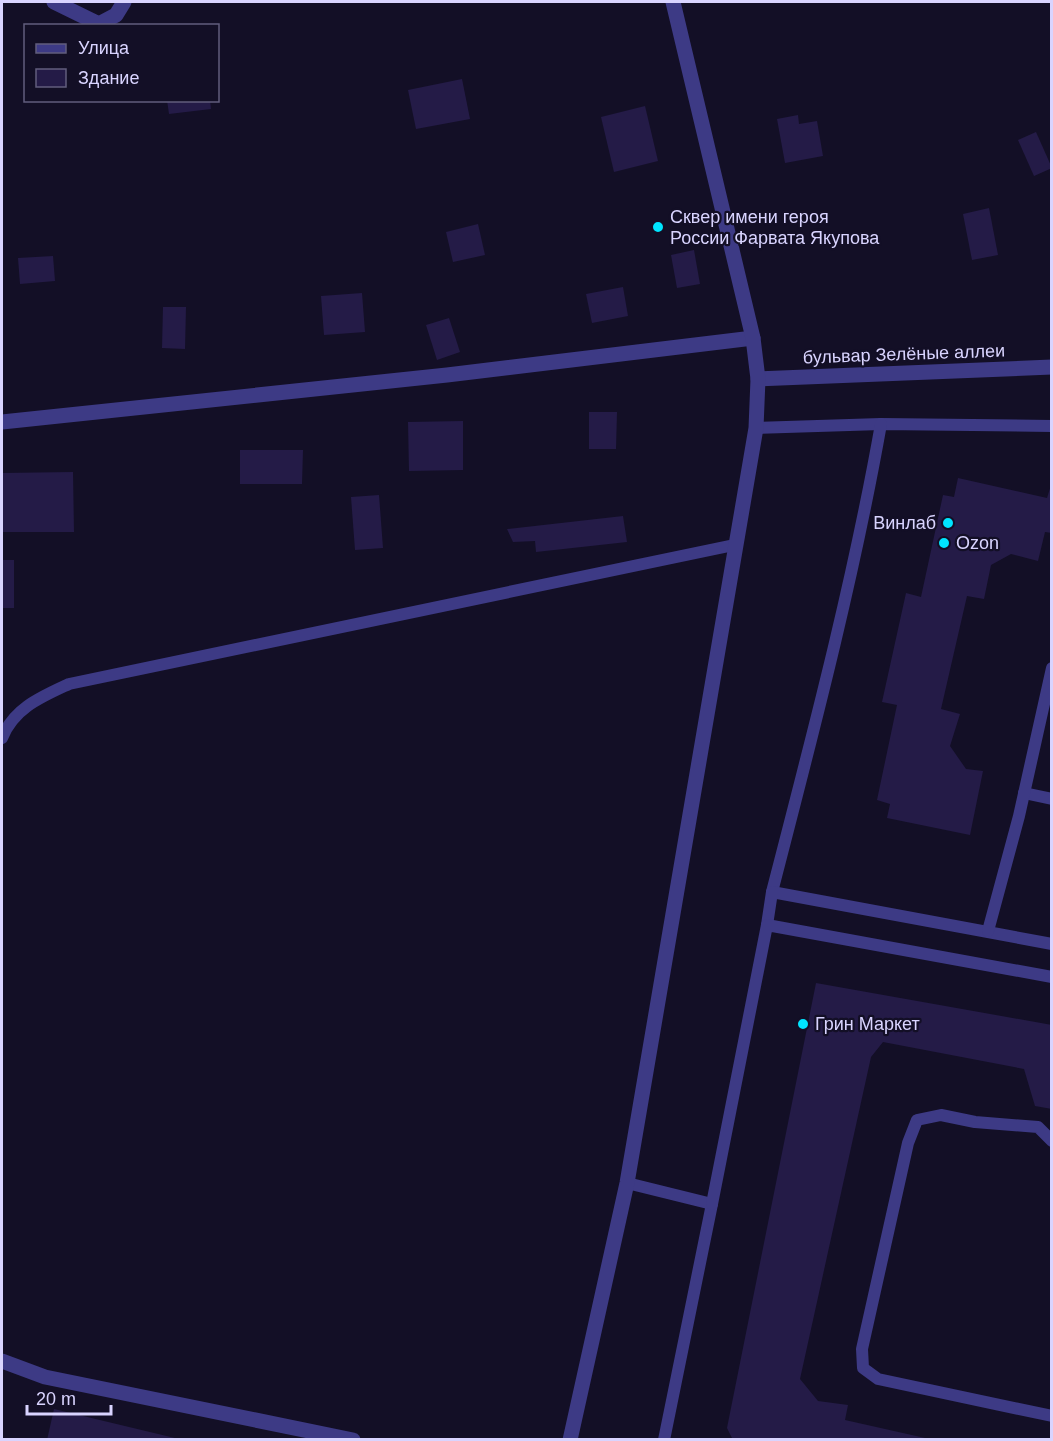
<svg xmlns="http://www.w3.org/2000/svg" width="1053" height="1441" font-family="Arial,sans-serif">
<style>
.building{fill:#241b47}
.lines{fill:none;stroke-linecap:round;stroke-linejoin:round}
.service{stroke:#3d3a85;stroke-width:12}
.minor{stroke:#3d3a85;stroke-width:15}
.poi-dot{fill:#00e5ff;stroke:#130f26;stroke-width:2}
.labels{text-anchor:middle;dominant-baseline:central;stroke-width:4.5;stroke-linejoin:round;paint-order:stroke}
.poi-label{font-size:18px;fill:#d9d4ff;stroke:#130f26;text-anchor:start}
.street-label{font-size:18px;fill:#d9d4ff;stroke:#130f26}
</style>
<rect width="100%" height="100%" fill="#130f26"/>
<!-- building -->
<g class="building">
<path d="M462,79L470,119L416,129L408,90Z"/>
<path d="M167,100H210L211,109L169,114Z"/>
<path d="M645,106L658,161L614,172L601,117Z"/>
<path d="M798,115L799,124L817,121L823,156L785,163L777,119Z"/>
<path d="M1036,132L1052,168L1034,176L1018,140Z"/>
<path d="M989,208L998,255L972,260L963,214Z"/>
<path d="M478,224L485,255L453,262L446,232Z"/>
<path d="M694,250L700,284L677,288L671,255Z"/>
<path d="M53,256L55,281L20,284L18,258Z"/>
<path d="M623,287L628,316L592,323L586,294Z"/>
<path d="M362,293L365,332L324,335L321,296Z"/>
<path d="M163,307H186L185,349L162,348Z"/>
<path d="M449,318L460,352L437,360L426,325Z"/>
<path d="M589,412H617L616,449H589Z"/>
<path d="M463,421V470L409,471L408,422Z"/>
<path d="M240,450H303L302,484H240Z"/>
<path d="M73,472L74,532H2V473Z"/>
<path d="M958,478L1047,498L1052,482V533L1045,532L1038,561L1011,554L991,565L984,599L967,596L941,709L960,714L950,746L966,769L983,771L970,835L887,818L890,804L877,800L897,705L882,702L906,593L921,597L943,495L954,497Z"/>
<path d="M379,495L383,548L355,550L351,497Z"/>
<path d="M623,516L627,542L536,552L535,541L513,542L507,529Z"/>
<rect x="2" y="560" width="12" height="48"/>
<path d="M816,983L1052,1025V1109L1035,1106L1024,1069L883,1042L871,1057L800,1379L818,1401L848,1405L845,1420L934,1440H733L727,1428Z"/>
<path d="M54,1409L179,1439L178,1440H47Z"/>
</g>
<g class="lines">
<!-- service -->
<g class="service">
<path d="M756,428L881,424L1052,426"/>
<path d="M2,738C14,708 41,697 69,684L734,545"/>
<path d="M1024,793L1052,799"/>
<path d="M772,892C812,737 853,582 881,424"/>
<path d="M767,925L772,892L1052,944"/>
<path d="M988,931L1019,816L1052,668"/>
<path d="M1052,1141L1038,1127L975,1122L941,1115L917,1120L908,1143L862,1349L863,1368L878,1379L1052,1416"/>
<path d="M627,1183L712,1204L664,1440"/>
<path d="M712,1204L767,925L1052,977"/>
</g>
<!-- minor -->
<g class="minor">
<path d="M54,2L99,24L116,15L124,2"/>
<path d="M758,379L1052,367"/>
<path d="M2,422L447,375L753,338"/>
<path d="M2,1361L45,1377L353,1440"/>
<path d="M570,1440L627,1183L756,428L758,379L753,338L673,2"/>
</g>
</g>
<!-- markers -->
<g class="poi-dot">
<circle cx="658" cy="227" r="6"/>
<circle cx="948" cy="523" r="6"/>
<circle cx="944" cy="543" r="6"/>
<circle cx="803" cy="1024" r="6"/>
</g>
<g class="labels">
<!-- poi labels -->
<g class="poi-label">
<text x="670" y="217">Сквер имени героя<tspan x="670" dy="21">России Фарвата Якупова</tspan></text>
<text x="936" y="523" text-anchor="end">Винлаб</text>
<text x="956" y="543">Ozon</text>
<text x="815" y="1024">Грин Маркет</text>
</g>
<!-- street labels -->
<g class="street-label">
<text transform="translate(904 354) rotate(-2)">бульвар Зелёные аллеи</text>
</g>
</g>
<!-- border -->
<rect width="1053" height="1441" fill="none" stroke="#d9d4ff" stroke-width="6"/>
<!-- legend -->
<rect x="24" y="24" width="195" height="78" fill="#130f26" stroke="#625e7d" stroke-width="1.5"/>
<rect x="36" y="44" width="30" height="9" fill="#3d3a85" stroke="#625e7d" stroke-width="1.5"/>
<text x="78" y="54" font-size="18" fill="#d9d4ff">Улица</text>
<rect x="36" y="69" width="30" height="18" fill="#241b47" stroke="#625e7d" stroke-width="1.5"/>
<text x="78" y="84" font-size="18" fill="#d9d4ff">Здание</text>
<!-- scale -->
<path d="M27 1405v9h84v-9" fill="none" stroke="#d9d4ff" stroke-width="3"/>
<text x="36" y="1405" font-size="18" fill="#d9d4ff" stroke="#130f26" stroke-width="4.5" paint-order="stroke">20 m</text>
</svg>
